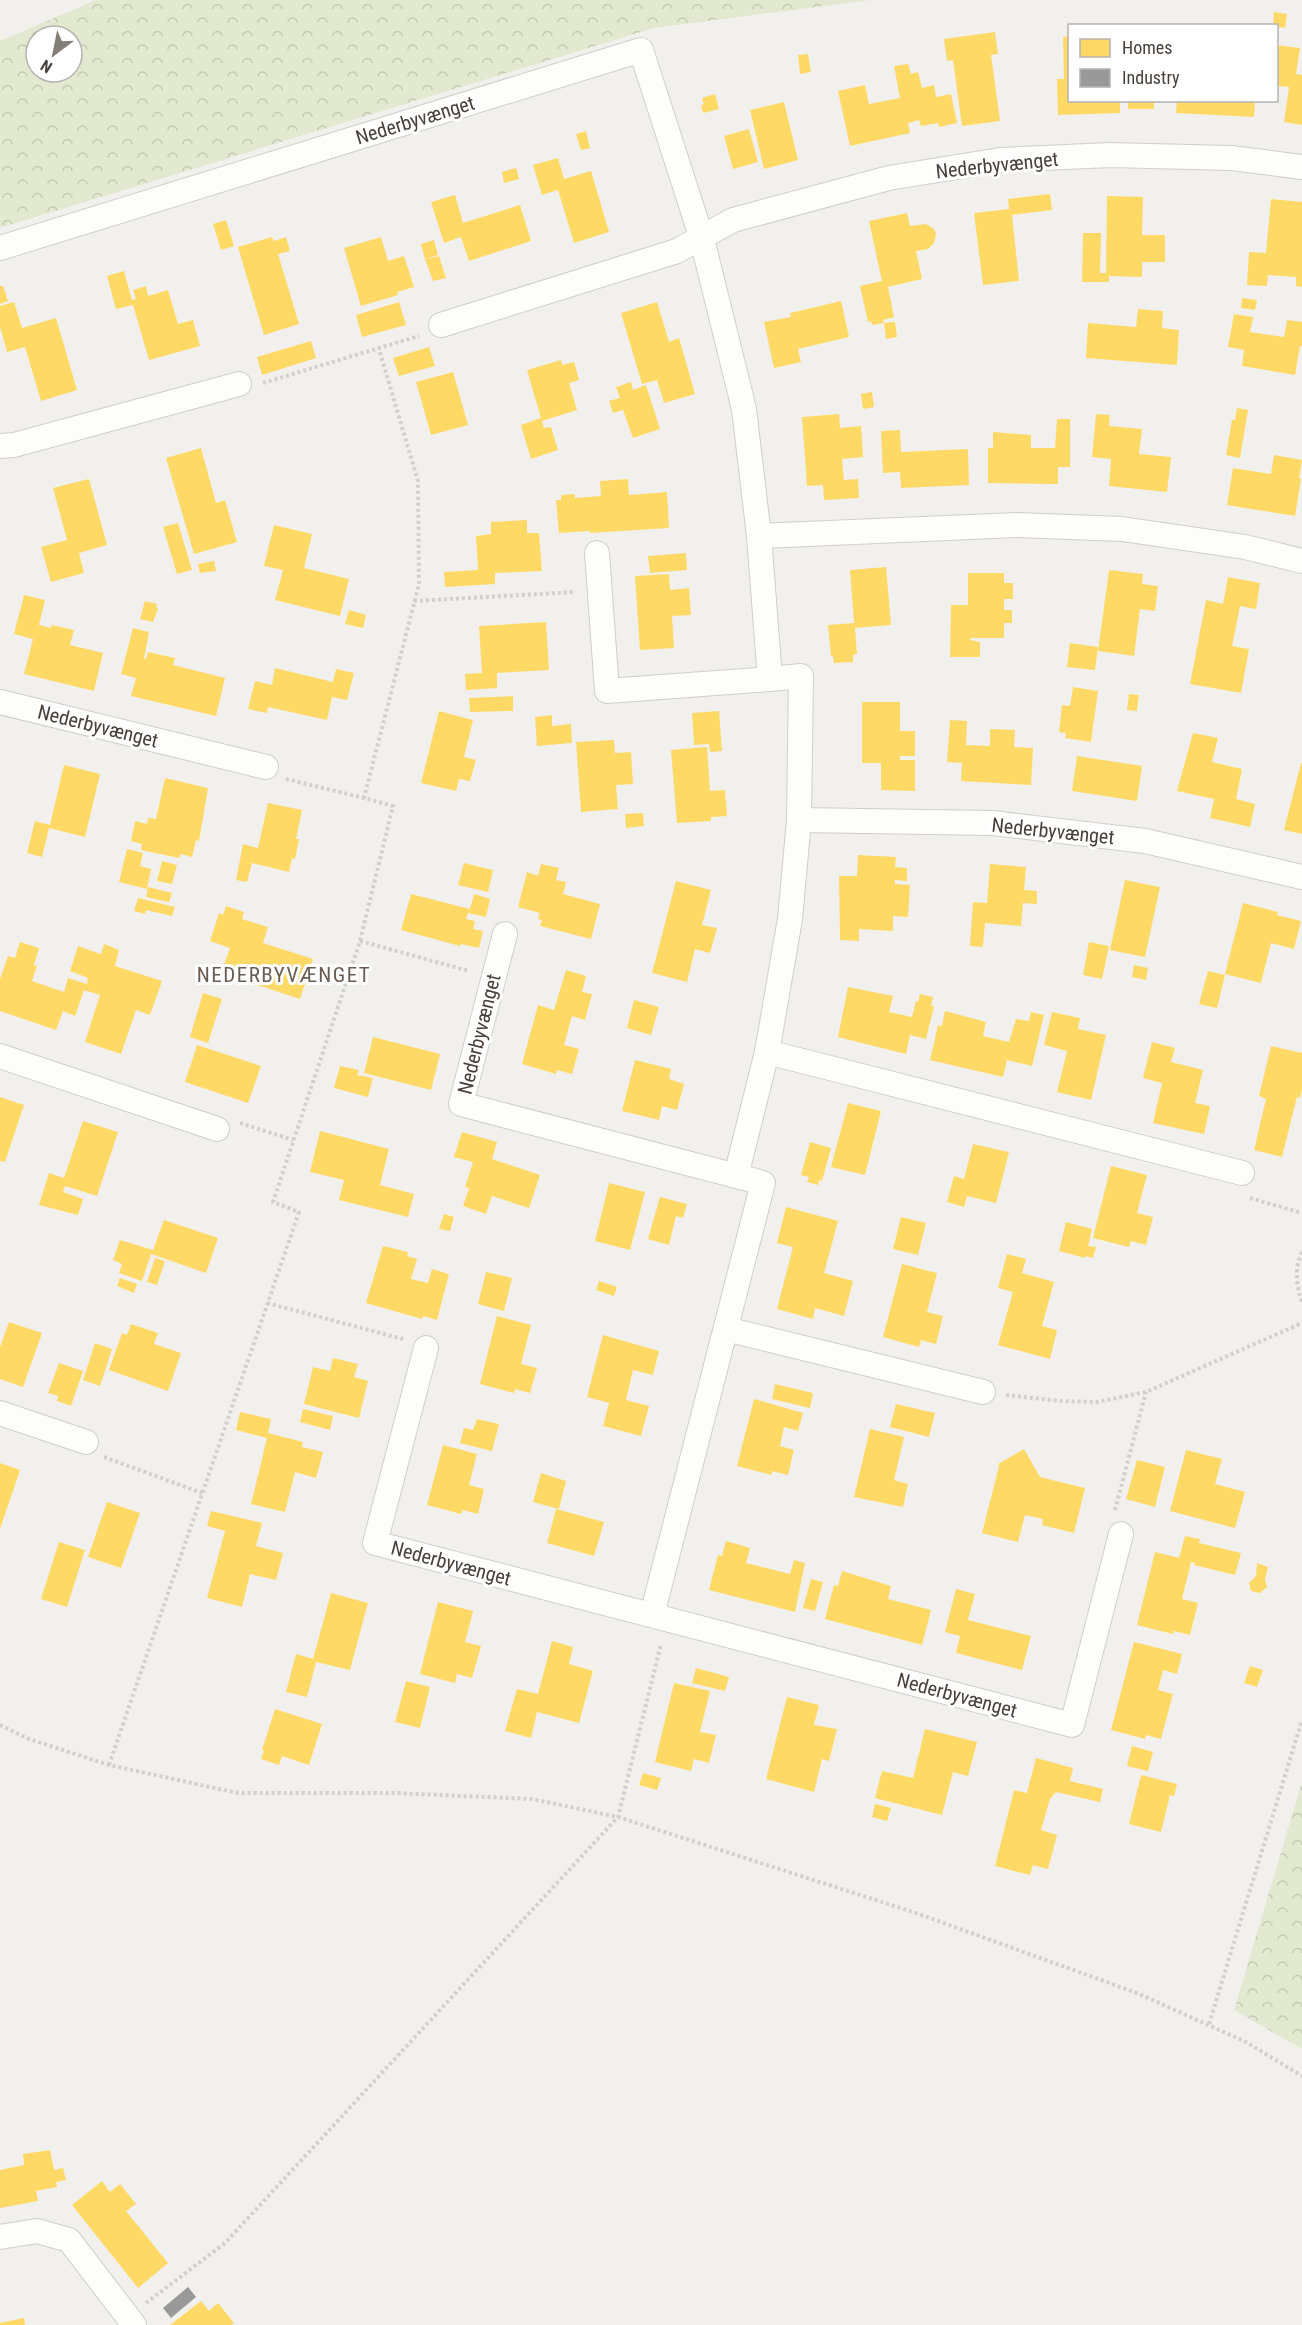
<svg xmlns="http://www.w3.org/2000/svg" width="1302" height="2325" font-family="'Roboto Condensed',sans-serif">
<style>
.forest{fill:url(#forest-crowns);fill-rule:evenodd}
.homes{fill:#ffd966}
.industry{fill:#999}
.lines{fill:none;stroke-linecap:round;stroke-linejoin:round}
.street-casing{stroke:#d0cecb;stroke-width:26}
.path{stroke:#d2d0cb;stroke-width:4;stroke-dasharray:3 3;stroke-linecap:butt}
.street{stroke:#fdfdfc;stroke-width:24}
.labels{text-anchor:middle;dominant-baseline:central;stroke-width:6;stroke-linejoin:round;paint-order:stroke}
.street-label{font-size:20px;fill:#48403a;stroke:#fff}
.neighbourhood-label{font-size:21px;letter-spacing:1.5px;fill:#6a5c52;stroke:#fff}
</style>
<defs>
<pattern id="forest-crowns" width="20" height="18" patternUnits="userSpaceOnUse" patternTransform="scale(1.5)"><rect width="20" height="18" fill="#e3e9d0"/><path d="M2 6a3 3 0 1 1 6 0M12 15a3 3 0 1 1 6 0" fill="none" stroke="#c4c9b3"/></pattern>
</defs>
<rect width="100%" height="100%" fill="#f2f0ed"/>
<!-- forest -->
<g class="forest">
<path d="M96,0H871L654,28L0,228V41ZM36,36H72V72H36Z"/>
<path d="M1302,1782V2049L1234,2010Z"/>
</g>
<!-- homes -->
<g class="homes">
<path d="M1274,12L1287,14L1285,28L1273,26Z"/>
<path d="M995,32L998,54L991,55L1000,121L962,126L953,60L947,61L944,39Z"/>
<path d="M1070,36V100H1120V113L1058,115L1057,79H1064L1063,37Z"/>
<path d="M1276,45L1300,48L1296,74L1302,75V125L1284,122L1289,87L1276,86Z"/>
<path d="M808,54L811,72L800,74L798,55Z"/>
<path d="M908,64L911,74L918,72L922,88L934,85L936,97L951,94L957,123L939,127L938,123L921,126L919,120L908,123L910,133L850,146L838,91L865,85L869,104L900,98L894,66Z"/>
<path d="M715,94L719,109L703,113L701,105L704,104L702,98Z"/>
<rect x="1128" y="100" width="26" height="9"/>
<path d="M1177,100H1255L1254,117L1176,113Z"/>
<path d="M784,102L798,160L764,169L750,110Z"/>
<path d="M749,129L758,162L733,169L724,136Z"/>
<path d="M586,131L590,148L581,150L576,134Z"/>
<path d="M558,158L564,179L591,171L609,232L574,243L558,190L542,195L533,165Z"/>
<path d="M516,168L519,179L504,183L502,172Z"/>
<path d="M1050,194L1052,210L1012,215L1019,281L983,285L974,213L1009,209L1008,199Z"/>
<path d="M455,195L463,223L520,205L531,241L469,261L461,237L444,243L431,202Z"/>
<path d="M1107,196L1143,197L1142,235H1165V262H1142V277L1109,276V282H1082L1083,233H1101L1100,273H1106Z"/>
<path d="M1271,199L1302,202V287L1296,286V277L1268,275L1267,286L1247,285L1249,252L1266,253Z"/>
<path d="M907,213L910,226L926,224L934,229L936,234L934,243L928,249L916,251L922,279L888,287L894,317L883,320L884,323L872,325L871,321L868,322L860,286L882,281L869,221Z"/>
<path d="M226,220L234,246L221,250L213,224Z"/>
<path d="M272,237L274,241L286,237L290,251L278,254L299,324L264,335L238,247Z"/>
<path d="M381,237L388,261L404,256L414,287L397,292L398,295L361,306L344,248Z"/>
<path d="M434,240L438,255L425,259L421,244Z"/>
<path d="M439,256L446,278L433,281L425,259Z"/>
<path d="M124,271L132,300L136,299L133,290L146,286L148,296L168,290L178,324L193,320L200,346L149,360L133,305L116,309L107,276Z"/>
<path d="M0,286H3L8,301L0,304Z"/>
<path d="M1242,298L1257,300L1255,310L1241,308Z"/>
<path d="M841,301L849,337L798,349L801,362L774,368L764,322L791,317L790,313Z"/>
<path d="M14,302L22,328L56,318L77,390L41,401L25,347L7,352L0,327V306Z"/>
<path d="M399,302L406,325L362,337L356,315Z"/>
<path d="M657,302L669,342L679,338L695,394L664,403L657,380L642,384L621,313Z"/>
<path d="M1138,309L1163,311L1162,328L1179,330L1177,365L1086,358L1088,323L1136,327Z"/>
<path d="M1234,314L1253,317L1250,332L1284,337L1287,320L1302,322V346H1300L1295,375L1242,366L1244,350L1228,347Z"/>
<path d="M895,322L897,337L886,339L884,323Z"/>
<path d="M311,341L316,358L262,375L257,357Z"/>
<path d="M429,347L435,366L399,376L393,358Z"/>
<path d="M561,360L562,365L574,362L579,380L569,383L577,410L542,421L544,428L551,427L558,450L531,459L521,425L541,418L527,370Z"/>
<path d="M453,372L468,425L431,435L416,382Z"/>
<path d="M631,382L633,390L646,385L660,429L633,438L623,410L613,413L609,401L620,398L616,387Z"/>
<path d="M872,392L874,407L863,409L861,394Z"/>
<path d="M1237,408L1248,410L1240,458L1226,455L1232,420H1235Z"/>
<path d="M839,414L840,428L861,426L863,457L842,459L844,480L858,479L859,498L824,500L823,485L807,486L802,417Z"/>
<path d="M1096,414L1110,415L1109,426L1142,429L1139,454L1171,457L1167,492L1109,486L1111,459L1092,457Z"/>
<path d="M1057,419H1070V467H1058V484L988,483V448H993V432L1031,435V448H1055Z"/>
<path d="M900,430L901,452L968,449L969,485L901,488L900,472L883,473L881,431Z"/>
<path d="M201,448L216,503L225,500L237,542L194,554L166,458Z"/>
<path d="M1274,455L1302,460L1299,478L1301,479L1295,516L1227,505L1233,468L1271,474Z"/>
<path d="M89,479L107,545L79,553L84,573L51,582L41,547L67,540L53,488Z"/>
<path d="M628,479L629,495L667,492L669,528L590,533V531L559,533L556,500H561V495L575,494V498L601,496L600,481Z"/>
<path d="M527,520V533H539L542,571L495,573V584L445,587L444,572L478,570L476,536L491,534V522Z"/>
<path d="M178,523L192,570L177,574L163,527Z"/>
<path d="M274,525L312,534L304,568L349,579L340,616L275,600L283,570L264,566Z"/>
<path d="M686,553L687,570L650,573L648,556Z"/>
<path d="M214,561L216,571L200,573L198,564Z"/>
<path d="M886,567L891,625L855,628L857,654L853,655V662L834,663L833,656H831L828,625L854,623L850,570Z"/>
<path d="M1109,570L1143,574L1142,584L1158,586L1155,611L1140,609L1134,656L1098,651Z"/>
<path d="M968,573H1004V583H1013V599H1004V610H1012V623H1004V638H971L970,640L980,642V657H950L951,605H968Z"/>
<path d="M669,574L670,590L689,588L691,615L672,616L674,648L640,650L635,576Z"/>
<path d="M1228,577L1260,583L1256,609L1240,606L1232,646L1249,649L1241,693L1190,684L1206,600L1223,604Z"/>
<path d="M24,595L45,600L39,625L51,628L52,625L74,630L70,645L103,653L94,691L24,674L33,639L14,634Z"/>
<path d="M145,601L157,604L156,607L158,608L153,622L140,619Z"/>
<path d="M349,610L366,615L363,628L345,624Z"/>
<path d="M546,622L549,670L497,673V688L466,690L465,674L482,673L479,626Z"/>
<path d="M133,628L149,632L144,659H146L148,652L175,658L173,665L225,678L216,716L131,696L136,678L121,674Z"/>
<path d="M1070,643L1098,647L1095,670L1067,667Z"/>
<path d="M275,668L333,682L336,669L354,673L347,700L332,697L327,720L268,707L267,713L248,709L255,681L272,685Z"/>
<path d="M1073,687L1098,691L1091,742L1065,738L1066,733L1059,732L1062,705L1070,706Z"/>
<path d="M1129,694L1139,695L1137,711L1127,710Z"/>
<path d="M513,696V711L470,712L469,698Z"/>
<path d="M862,702H900V731H915V756H900V760H915V791L881,790V763H862Z"/>
<path d="M439,711L473,720L464,757L476,760L470,781L459,779L456,791L421,783Z"/>
<path d="M719,711L722,751L710,752L709,744L694,745L692,713Z"/>
<path d="M552,715V726L571,724L572,743L537,746L535,717Z"/>
<path d="M950,720L967,721L966,745L990,746V729L1015,730L1014,747L1033,748L1031,785L961,781L962,763L947,762Z"/>
<path d="M1193,733L1218,738L1212,762L1242,769L1236,799L1255,804L1250,827L1210,818L1214,799L1177,791Z"/>
<path d="M614,740L615,753L631,752L633,784L616,785L618,809L581,812L576,742Z"/>
<path d="M707,747L710,791L725,790L727,816L711,817V821L677,823L671,750Z"/>
<path d="M1077,756L1142,766L1137,801L1072,791Z"/>
<path d="M1301,763H1302V834L1284,830Z"/>
<path d="M64,765L100,774L85,837L49,828L42,857L27,853L35,821L50,825Z"/>
<path d="M165,778L208,788L199,841L196,840L192,857L181,854L179,858L141,850L142,844L131,841L135,821L147,824L148,818L156,819Z"/>
<path d="M268,803L302,810L296,839H299L295,859L292,858L289,872L252,863L247,882L236,880L243,844L258,848Z"/>
<path d="M643,813L644,826L626,828L625,814Z"/>
<path d="M127,849L143,853L140,866L151,869L147,889L119,882Z"/>
<path d="M858,855L896,857L895,867L907,868V881L895,880V884L910,885L908,917L893,916V931L859,929V941L840,940L839,876H857Z"/>
<path d="M162,861L177,865L172,884L157,881Z"/>
<path d="M464,863L493,870L488,892L458,885Z"/>
<path d="M541,864L559,868L556,880L566,882L563,894L600,904L591,939L540,926L542,920L538,919L540,913L518,907L527,872L538,876Z"/>
<path d="M990,864L1026,867L1024,890L1037,891V904L1023,903L1021,926L985,923L983,947L970,946L973,902L987,903Z"/>
<path d="M1125,880L1160,887L1145,957L1110,950Z"/>
<path d="M676,881L711,890L702,925L717,928L710,953L695,949L687,982L652,973Z"/>
<path d="M148,887L172,893L169,902L146,897Z"/>
<path d="M411,894L470,909L474,894L490,899L486,917L468,913L466,919L475,921L473,929L483,931L479,948L461,944L460,946L401,930Z"/>
<path d="M138,898L175,907L172,916L146,910L145,914L134,911Z"/>
<path d="M1243,903L1278,912L1277,915L1301,921L1294,949L1271,943L1261,983L1225,974Z"/>
<path d="M226,906L244,912L242,919L268,927L263,943L313,959L300,999L221,973L230,948L210,941L219,913L223,915Z"/>
<path d="M20,942L39,948L34,965L37,966L32,981L64,992L68,978L87,984L88,978L70,971L78,946L101,954L104,944L119,950L115,966L162,981L150,1015L136,1010L121,1054L85,1042L100,995L84,990L75,1016L63,1011L56,1030L0,1011V979L8,956L15,958Z"/>
<path d="M1089,942L1109,946L1102,979L1083,975Z"/>
<path d="M1134,965L1148,968L1146,980L1132,977Z"/>
<path d="M566,970L586,976L582,992L592,994L585,1020L572,1016L564,1045L579,1049L572,1074L557,1070L556,1074L522,1064L538,1005L554,1010Z"/>
<path d="M1208,971L1225,975L1217,1008L1199,1004Z"/>
<path d="M848,987L893,996L889,1012L912,1017L916,1001L918,1002L920,994L933,997L931,1006H934L926,1039L910,1035L906,1054L838,1037Z"/>
<path d="M203,993L222,999L208,1043L190,1037Z"/>
<path d="M634,1000L659,1007L651,1035L627,1028Z"/>
<path d="M945,1011L986,1022L983,1036L1009,1042L1016,1019L1029,1021L1031,1012L1044,1015L1032,1066L1007,1060L1003,1077L930,1060L938,1025L942,1026Z"/>
<path d="M1052,1012L1080,1018L1078,1029L1106,1035L1091,1100L1057,1092L1067,1051L1044,1045Z"/>
<path d="M373,1037L440,1054L431,1090L364,1073Z"/>
<path d="M1152,1042L1175,1048L1171,1062L1203,1070L1195,1103L1210,1106L1204,1134L1153,1123L1162,1083L1143,1078Z"/>
<path d="M197,1045L261,1066L248,1103L185,1082Z"/>
<path d="M1271,1046L1302,1053V1090L1300,1098L1297,1097L1282,1157L1254,1150L1266,1099L1259,1096Z"/>
<path d="M635,1060L671,1069L669,1079L684,1084L677,1110L662,1106L659,1120L622,1111Z"/>
<path d="M340,1066L359,1070L357,1075L373,1078L368,1097L334,1088Z"/>
<path d="M0,1097L24,1105L5,1162L0,1161Z"/>
<path d="M848,1103L881,1111L865,1175L831,1167Z"/>
<path d="M83,1121L118,1132L97,1196L65,1186L63,1192L83,1199L78,1215L39,1205L49,1173L64,1178Z"/>
<path d="M320,1131L389,1149L380,1185L414,1194L408,1217L339,1200L344,1180L310,1172Z"/>
<path d="M462,1132L497,1142L492,1159L540,1175L529,1208L492,1196L486,1214L463,1206L469,1188L465,1187L473,1162L454,1157Z"/>
<path d="M810,1142L831,1148L822,1181L819,1180L818,1185L807,1182L809,1177L801,1175Z"/>
<path d="M973,1144L1009,1152L996,1203L967,1196L964,1207L947,1202L954,1176L964,1179Z"/>
<path d="M1111,1166L1147,1175L1137,1213L1153,1217L1146,1245L1131,1241L1129,1247L1093,1238Z"/>
<path d="M609,1183L645,1192L630,1250L595,1241Z"/>
<path d="M660,1197L687,1204L683,1218L676,1216L669,1245L648,1239Z"/>
<path d="M786,1207L838,1221L824,1273L853,1281L844,1316L815,1308L813,1319L777,1309L793,1247L777,1243Z"/>
<path d="M444,1214L454,1217L450,1231L439,1229Z"/>
<path d="M901,1217L926,1223L918,1255L893,1249Z"/>
<path d="M164,1220L218,1238L206,1273L151,1254L142,1281L119,1273L122,1264L113,1260L120,1240L153,1250Z"/>
<path d="M1066,1222L1092,1229L1088,1246L1096,1247L1093,1258L1086,1256L1085,1258L1059,1251Z"/>
<path d="M383,1246L408,1252L407,1256L417,1259L411,1279L428,1283L432,1269L449,1274L437,1320L423,1316L422,1319L366,1303Z"/>
<path d="M1007,1254L1026,1259L1022,1273L1054,1282L1042,1326L1057,1330L1050,1359L998,1345L1013,1292L998,1288Z"/>
<path d="M155,1258L165,1261L157,1285L147,1282Z"/>
<path d="M902,1264L937,1273L927,1312L943,1316L936,1344L921,1340L919,1347L883,1337Z"/>
<path d="M486,1272L512,1278L504,1311L478,1304Z"/>
<path d="M120,1278L137,1284L134,1293L117,1286Z"/>
<path d="M599,1281L617,1287L614,1296L596,1290Z"/>
<path d="M497,1316L531,1325L521,1364L537,1368L530,1393L515,1389L514,1393L480,1384Z"/>
<path d="M9,1322L42,1333L23,1387L0,1379V1347Z"/>
<path d="M131,1324L158,1333L154,1344L181,1353L168,1391L109,1370L122,1333L127,1335Z"/>
<path d="M603,1335L659,1351L653,1375L633,1370L626,1400L649,1406L641,1436L603,1426L609,1403L587,1397Z"/>
<path d="M95,1343L112,1349L100,1386L83,1380Z"/>
<path d="M333,1358L358,1364L354,1377L368,1381L359,1418L304,1404L313,1367L330,1371Z"/>
<path d="M59,1363L83,1371L71,1406L57,1401L58,1396L48,1393Z"/>
<path d="M775,1384L813,1393L810,1408L772,1399Z"/>
<path d="M754,1399L803,1413L798,1431L784,1427L780,1446L794,1450L788,1475L772,1471V1475L737,1466Z"/>
<path d="M896,1404L935,1413L929,1437L890,1427Z"/>
<path d="M303,1409L333,1416L330,1430L300,1422Z"/>
<path d="M240,1412L271,1419L268,1433L303,1442L302,1447L323,1452L316,1478L295,1472L285,1512L251,1504L267,1438L236,1430Z"/>
<path d="M477,1419L499,1424L492,1451L460,1443L464,1428L473,1430Z"/>
<path d="M870,1429L904,1437L894,1480L908,1484L903,1507L854,1497Z"/>
<path d="M443,1445L477,1454L469,1485L484,1489L478,1514L463,1510L461,1514L427,1505Z"/>
<path d="M1024,1449L1040,1477L1085,1488L1074,1533L1042,1525L1043,1519L1025,1515L1018,1542L982,1533L999,1466L998,1464Z"/>
<path d="M1186,1450L1222,1459L1215,1484L1245,1492L1235,1528L1170,1511Z"/>
<path d="M1137,1460L1165,1467L1155,1507L1126,1499Z"/>
<path d="M0,1463L20,1470L0,1529Z"/>
<path d="M541,1473L566,1481L559,1509L533,1502Z"/>
<path d="M107,1502L140,1513L121,1568L88,1557Z"/>
<path d="M556,1509L604,1522L594,1556L547,1543Z"/>
<path d="M211,1511L262,1523L256,1546L283,1553L276,1580L250,1574L242,1607L207,1598L225,1531L207,1526Z"/>
<path d="M1185,1536L1200,1539L1199,1543L1241,1553L1235,1575L1194,1565L1195,1563L1191,1562L1182,1599L1198,1603L1190,1635L1174,1631L1173,1634L1137,1625L1155,1552L1179,1558Z"/>
<path d="M726,1541L750,1548L746,1563L790,1574L794,1560L805,1563L795,1612L709,1590L718,1555L722,1556Z"/>
<path d="M59,1542L85,1550L67,1607L41,1599Z"/>
<path d="M1257,1563L1268,1567L1265,1579L1267,1587L1260,1593L1251,1591L1249,1583L1256,1576Z"/>
<path d="M842,1571L891,1586L888,1599L931,1610L922,1645L825,1619L834,1585L838,1586Z"/>
<path d="M811,1579L823,1582L815,1611L803,1608Z"/>
<path d="M956,1589L975,1594L968,1620L1031,1636L1022,1670L956,1653L960,1636L945,1632Z"/>
<path d="M331,1593L368,1603L350,1670L316,1662L307,1697L286,1692L296,1654L313,1659Z"/>
<path d="M438,1602L473,1611L465,1642L481,1646L472,1678L457,1674L455,1683L420,1674Z"/>
<path d="M552,1641L573,1647L569,1664L593,1671L579,1723L537,1712L531,1738L505,1731L517,1689L538,1694Z"/>
<path d="M1134,1642L1182,1654L1177,1674L1163,1670L1158,1690L1173,1694L1161,1739L1146,1735L1145,1739L1111,1730Z"/>
<path d="M1250,1666L1263,1670L1257,1687L1244,1683Z"/>
<path d="M696,1668L729,1677L725,1691L692,1683Z"/>
<path d="M406,1681L430,1687L420,1728L395,1722Z"/>
<path d="M674,1683L710,1691L700,1732L716,1735L709,1763L694,1759L691,1771L655,1762Z"/>
<path d="M787,1697L819,1705L814,1725L837,1729L829,1761L822,1759L814,1792L766,1779Z"/>
<path d="M275,1709L322,1724L309,1765L282,1756L279,1765L261,1759L264,1751L262,1750Z"/>
<path d="M925,1729L977,1742L968,1776L953,1772L942,1815L875,1798L882,1771L913,1778Z"/>
<path d="M1132,1746L1153,1752L1148,1771L1127,1766Z"/>
<path d="M1036,1758L1073,1768L1070,1781L1103,1789L1100,1802L1056,1792L1050,1799L1041,1830L1057,1835L1048,1869L1033,1865L1030,1875L995,1866L1014,1790L1027,1793Z"/>
<path d="M643,1773L661,1778L657,1790L639,1785Z"/>
<path d="M1141,1775L1177,1784L1174,1796L1170,1795L1161,1832L1129,1824Z"/>
<path d="M875,1804L891,1808L887,1821L872,1817Z"/>
<path d="M50,2150L54,2170L63,2168L66,2180L56,2182L57,2187L36,2191L38,2201L0,2208V2170L24,2165L23,2154Z"/>
<path d="M102,2181L110,2192L120,2184L136,2204L126,2211L168,2263L138,2288L72,2205Z"/>
<path d="M201,2301L209,2311L218,2303L234,2323L231,2325H170Z"/>
<path d="M24,2318L25,2325H0V2323Z"/>
</g>
<!-- industry -->
<path class="industry" d="M188,2287L196,2297L171,2318L163,2308Z"/>
<g class="lines">
<!-- street casing -->
<g class="street-casing">
<g id="street">
<path d="M0,248L641,50L702,239L744,409L759,536L770,679L801,676L799,820L790,919L767,1052L736,1176"/>
<path d="M441,325L677,251L733,220L889,178L1000,160L1110,155L1231,158L1302,167"/>
<path d="M0,446L14,445L239,384"/>
<path d="M759,536L1017,525L1122,529L1245,547L1302,561"/>
<path d="M597,553L607,691L770,679"/>
<path d="M0,702L266,767"/>
<path d="M799,820L993,823L1145,841L1302,877"/>
<path d="M505,934L461,1104L763,1183L652,1615"/>
<path d="M767,1052L1242,1173"/>
<path d="M0,1056L217,1129"/>
<path d="M726,1329L983,1392"/>
<path d="M426,1348L375,1543L1072,1725L1121,1534"/>
<path d="M0,1413L86,1442"/>
<path d="M0,2237L37,2231L69,2240L134,2325"/>
</g>
</g>
<!-- path -->
<g class="path">
<path d="M263,383L419,336"/>
<path d="M414,601L575,592"/>
<path d="M286,779L364,798"/>
<path d="M360,941L469,971"/>
<path d="M240,1123L293,1140"/>
<path d="M1250,1198L1302,1213"/>
<path d="M1302,1252C1294,1269 1296,1285 1302,1302"/>
<path d="M267,1303L403,1339"/>
<path d="M1006,1395L1060,1401L1097,1402L1146,1392L1302,1323"/>
<path d="M104,1457L202,1493"/>
<path d="M1115,1510L1146,1392"/>
<path d="M0,1725L29,1739L109,1765L238,1793H395L532,1799L618,1817L916,1913L1137,1993L1246,2042L1302,2076"/>
<path d="M109,1765L299,1212L273,1202L360,941L393,806L364,798L419,584L418,481L379,349"/>
<path d="M1209,2024L1302,1720"/>
<path d="M146,2303L225,2243L618,1817L661,1644"/>
</g>
<!-- street -->
<use href="#street" class="street"/>
</g>
<g class="labels">
<!-- street labels -->
<g class="street-label">
<text transform="translate(415 120) rotate(-17)">Nederbyvænget</text>
<text transform="translate(997 165) rotate(-6)">Nederbyvænget</text>
<text transform="translate(98 726) rotate(14)">Nederbyvænget</text>
<text transform="translate(1053 831) rotate(6)">Nederbyvænget</text>
<text transform="translate(479 1034) rotate(-76)">Nederbyvænget</text>
<text transform="translate(451 1563) rotate(15)">Nederbyvænget</text>
<text transform="translate(957 1695) rotate(15)">Nederbyvænget</text>
</g>
<!-- neighbourhood labels -->
<g class="neighbourhood-label">
<text x="284" y="975">NEDERBYVÆNGET</text>
</g>
</g>
<!-- legend -->
<rect x="1068" y="24" width="210" height="78" fill="#ffffff" stroke="#b6b3b0" stroke-width="1.5"/>
<rect x="1080" y="39" width="30" height="18" fill="#ffd966" stroke="#b6b3b0" stroke-width="1.5"/>
<text x="1122" y="54" font-size="18" fill="#48403a">Homes</text>
<rect x="1080" y="69" width="30" height="18" fill="#999999" stroke="#b6b3b0" stroke-width="1.5"/>
<text x="1122" y="84" font-size="18" fill="#48403a">Industry</text>
<!-- north arrow -->
<g transform="translate(54 54) rotate(212)"><circle r="28" fill="#ffffff" stroke="#b6b3b0" stroke-width="1.5"/>
<path d="M0-4.5L10 22L0 15L-10 22Z" fill="#847e79"/>
<text y="-9" font-size="16" font-weight="bold" text-anchor="middle" fill="#48403a">N</text>
</g>
</svg>
